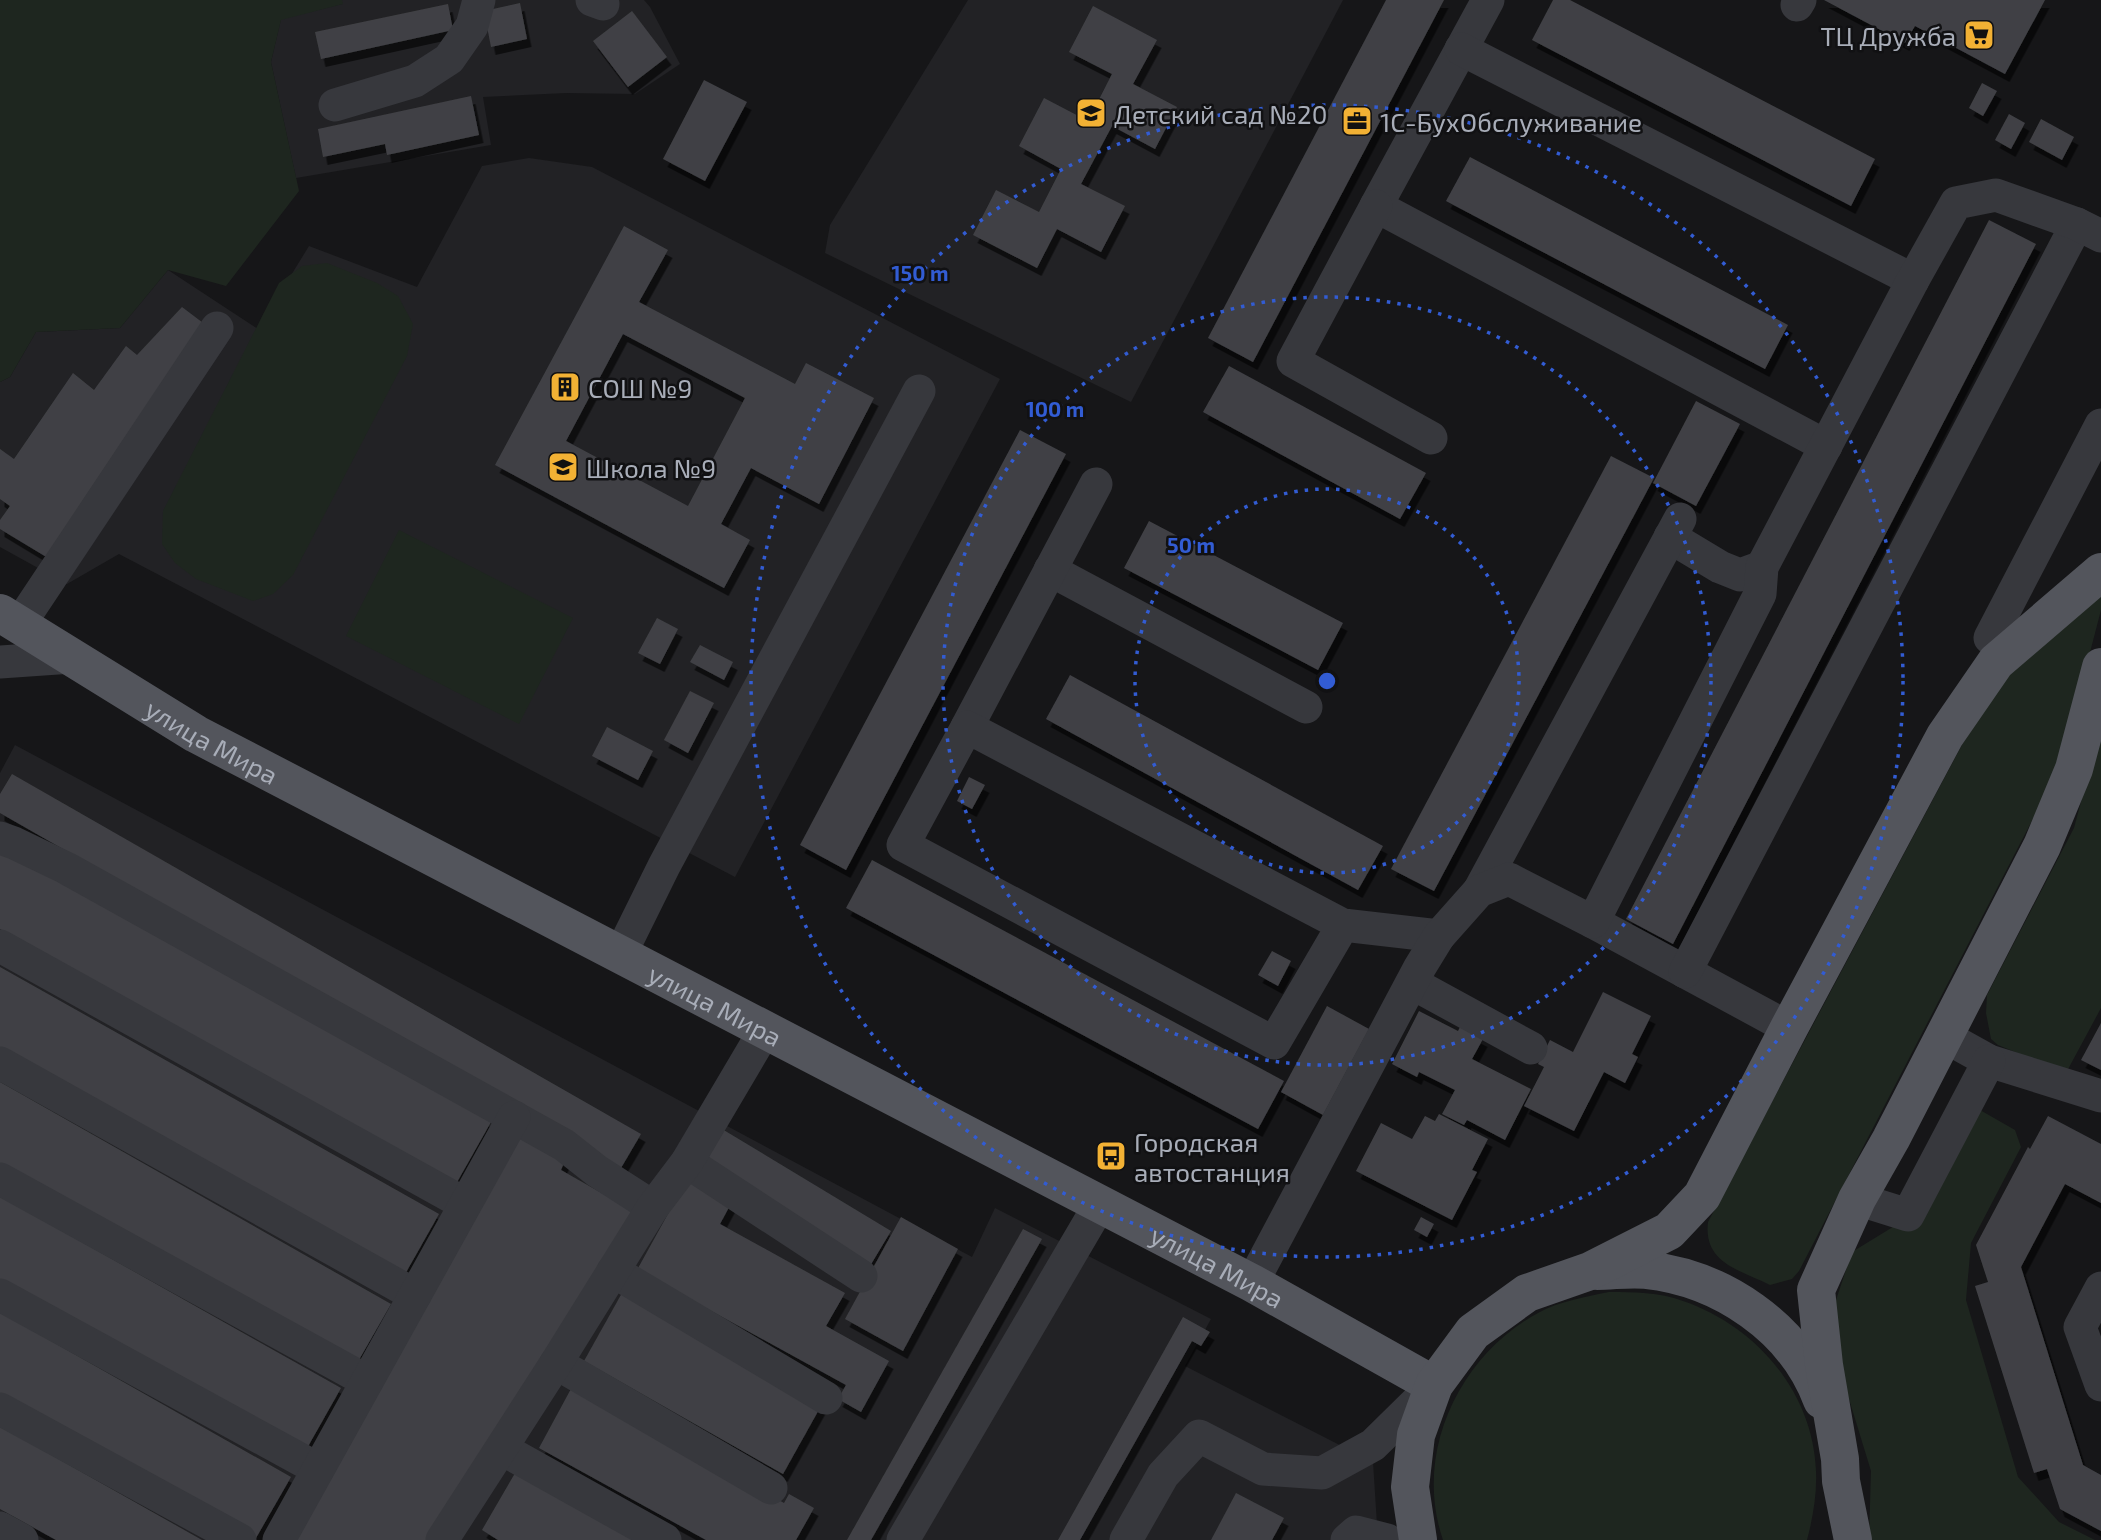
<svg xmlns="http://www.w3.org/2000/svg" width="2101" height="1540" font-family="'Exo 2',sans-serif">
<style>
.built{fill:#222225}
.green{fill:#1e261f}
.building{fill:#404145;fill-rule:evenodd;filter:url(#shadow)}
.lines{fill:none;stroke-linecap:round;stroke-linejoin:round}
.minor{stroke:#37383d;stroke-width:33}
.major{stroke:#53555c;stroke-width:38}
.ring{fill:none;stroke:#325cd3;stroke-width:3.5;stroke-dasharray:3.5 7}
.labels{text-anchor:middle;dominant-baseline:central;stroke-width:5;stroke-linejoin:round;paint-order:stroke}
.poi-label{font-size:26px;fill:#a8adb8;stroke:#111113;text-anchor:start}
.street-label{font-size:26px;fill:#a8adb8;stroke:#111113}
.centre{fill:#325cd3;stroke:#111113;stroke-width:3.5}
.ring-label{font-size:21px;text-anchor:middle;font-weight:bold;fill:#325cd3;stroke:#111113;stroke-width:5;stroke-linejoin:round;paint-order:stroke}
</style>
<defs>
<filter id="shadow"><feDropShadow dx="4.5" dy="8" stdDeviation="0" flood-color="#0009"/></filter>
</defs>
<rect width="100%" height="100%" fill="#161618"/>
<!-- built -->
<g class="built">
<path d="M342,0H644L650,7L680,64L635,94L566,93L483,97L491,145L296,178L271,62L281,19L342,4Z"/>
<path d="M968,0H1343L1131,402L825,253L830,225Z"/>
<path d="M529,158L592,167L1000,379L735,877L119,554L67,584L0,547V382L10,377L36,332L120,328L168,270L258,329L309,246L417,287L482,166Z"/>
<path d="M15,745L972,1257L995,1208L1211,1319L1185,1366L1373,1462L1378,1540H0V773Z"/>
</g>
<!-- green -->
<g class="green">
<path d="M0,0H342L343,4L281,20L271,62L299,191L226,286L168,270L120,328L36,332L10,377L0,382Z"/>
<path d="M327,263L377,283L398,296L413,324L407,356L293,575L273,594L253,601L196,579L175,563L162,544L163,511L279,283L302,266Z"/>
<path d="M399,530L573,618L519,724L346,636Z"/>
<path d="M2101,596V610L2081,687L2053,780L1799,1271L1792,1279L1770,1285C1740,1270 1703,1263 1708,1222L1963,743L2004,680Z"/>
<path d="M2101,727V1008L2066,1073L1998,1045L1991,1039L1986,1013L1987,995L2074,828Z"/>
<path d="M1980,1110L2015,1130L2021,1147L1971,1243L1966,1300L2018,1477L2059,1522L2095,1540H1869L1871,1471L1827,1327L1852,1252L1901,1222Z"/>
<path d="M1609,1292C1634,1292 1659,1292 1683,1301C1756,1326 1813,1392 1816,1471C1817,1495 1813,1517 1807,1540H1443C1413,1453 1459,1356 1538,1313C1560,1301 1585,1297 1609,1292Z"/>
</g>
<!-- building -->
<g class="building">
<path d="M1386,0H1444L1253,362L1208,338Z"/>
<path d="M1553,0H1570L1875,159L1851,206L1532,40Z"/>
<path d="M1824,0H2045L2005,74L1915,26L1905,43Z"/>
<path d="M520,3L527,39L491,47L484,11Z"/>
<path d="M448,4L453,30L321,59L315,32Z"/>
<path d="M1093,6L1157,40L1133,84L1177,107L1155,149L1112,126L1081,184L1125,206L1101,252L1057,229L1037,268L973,235L996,190L1039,212L1061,169L1019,146L1044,98L1088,121L1112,74L1069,52Z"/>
<path d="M632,11L667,57L628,87L593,41Z"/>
<path d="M704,80L747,102L705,181L663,159Z"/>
<path d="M1982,83L1997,91L1983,116L1969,108Z"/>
<path d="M471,96L479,135L387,155L385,144L323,157L318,129Z"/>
<path d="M2009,114L2025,123L2011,149L1995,140Z"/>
<path d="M2041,119L2074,137L2062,160L2029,142Z"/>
<path d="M1470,157L1788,325L1765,369L1446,201Z"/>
<path d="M1989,220L2036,244L1673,944L1626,919Z"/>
<path d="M624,226L668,250L639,302L795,384L806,363L874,398L819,504L751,468L721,524L750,540L724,588L495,465ZM623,334L745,398L688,506L566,441Z"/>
<path d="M182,307L211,329L53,561L0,529V520L10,506L0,499V449L14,459L73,373L94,390L126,346L137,355Z"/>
<path d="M1229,366L1426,473L1400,519L1203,412Z"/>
<path d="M1696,401L1740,424L1696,506L1653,483Z"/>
<path d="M1020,430L1066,454L846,870L800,845Z"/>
<path d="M1611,456L1654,478L1434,891L1391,869Z"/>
<path d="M1149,521L1343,623L1318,670L1124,568Z"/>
<path d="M657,618L678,629L660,664L638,653Z"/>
<path d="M700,645L733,662L724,680L690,662Z"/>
<path d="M1070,675L1383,846L1358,890L1046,719Z"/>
<path d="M690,691L714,703L688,753L664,740Z"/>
<path d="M607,727L653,751L638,780L592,756Z"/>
<path d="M12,774L641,1134L621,1168L0,813V794Z"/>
<path d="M969,777L985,785L972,809L957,801Z"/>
<path d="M0,845L491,1122L456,1184L0,929Z"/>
<path d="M872,860L1284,1081L1258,1129L846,908Z"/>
<path d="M1272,951L1291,961L1278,986L1258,975Z"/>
<path d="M0,967L439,1214L404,1276L0,1051Z"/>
<path d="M1603,992L1651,1016L1632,1054L1638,1057L1625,1083L1604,1072L1574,1131L1524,1106L1544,1067L1538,1064L1550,1040L1573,1052Z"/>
<path d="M1327,1006L1369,1029L1323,1115L1281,1092Z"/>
<path d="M1419,1011L1458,1031L1460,1027L1483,1039L1472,1059L1531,1089L1505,1140L1467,1120L1464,1125L1442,1114L1455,1090L1419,1072L1417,1077L1392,1064Z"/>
<path d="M2101,1023V1070L2081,1060Z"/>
<path d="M0,1082L391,1304L356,1365L0,1166Z"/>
<path d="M1439,1114L1488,1139L1472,1170L1477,1172L1452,1220L1356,1171L1381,1123L1412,1139L1425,1116L1435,1121Z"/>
<path d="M2048,1116L2101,1144V1203L2065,1184L2021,1267L2083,1465L2101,1475V1531L2060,1509L2047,1469L2034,1473L1975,1286L1988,1282L1976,1245L2028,1147L2030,1149Z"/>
<path d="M722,1129L891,1231L870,1266L701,1164Z"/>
<path d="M520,1132L566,1158L561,1170L635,1212L431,1540H295Z"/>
<path d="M690,1174L734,1198L720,1224L845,1293L826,1326L889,1361L861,1412L838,1399L846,1385L637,1270Z"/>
<path d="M0,1196L341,1388L306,1450L0,1279Z"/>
<path d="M901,1217L958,1249L903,1351L845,1319Z"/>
<path d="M1421,1217L1434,1224L1427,1237L1414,1230Z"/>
<path d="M1023,1229L1042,1239L871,1540H847Z"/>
<path d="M622,1293L821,1406L783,1474L584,1361Z"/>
<path d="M0,1312L291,1477L256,1538L0,1395Z"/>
<path d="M1183,1317L1210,1332L1201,1346L1192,1341L1080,1540H1058Z"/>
<path d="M572,1387L784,1503L789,1494L814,1508L796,1540H706L539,1448Z"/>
<path d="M0,1426L202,1540H56L0,1509Z"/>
<path d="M518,1468L642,1540H498L482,1530Z"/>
<path d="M1236,1493L1284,1518L1272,1540H1211Z"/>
</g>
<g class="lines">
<!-- minor -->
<g class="minor">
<path d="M592,0L603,4"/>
<path d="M1488,0L1376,206L1826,446"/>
<path d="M1797,5L1800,0"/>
<path d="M1461,49L1913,280"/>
<path d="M335,105L415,81L449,59L472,26L479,0"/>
<path d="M1376,206L1293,361L1431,438"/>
<path d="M1670,537L1720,567L1740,575L1762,567"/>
<path d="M1050,570L1306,707"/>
<path d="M19,625L217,328"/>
<path d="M1990,638L2101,425"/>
<path d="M0,662L72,657"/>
<path d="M967,727L1096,484"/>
<path d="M0,838L14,843L66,868L564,1145L597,1171L653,1207"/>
<path d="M1479,891L1680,519"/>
<path d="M1593,922L1789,1028"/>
<path d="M1343,925L1274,1043L903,845L967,727L1343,925L1439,936"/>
<path d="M0,946L465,1204"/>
<path d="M620,955L664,866L919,391"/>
<path d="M1685,972L2077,224"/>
<path d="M1412,983L1531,1048"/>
<path d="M1944,1036L1989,1061L2101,1096"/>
<path d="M0,1063L415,1295"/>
<path d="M687,1162L861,1276"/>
<path d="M0,1179L367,1381"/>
<path d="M1857,1199L1908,1215L1989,1061"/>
<path d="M613,1271L826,1398"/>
<path d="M1252,1283L1420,967L1439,936L1479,891L1509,879L1593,922L1760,594L1762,567L1913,280L1956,203L1996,195L2077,224L2101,236"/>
<path d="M2101,1288L2080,1327L2101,1385"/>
<path d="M0,1295L318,1469"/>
<path d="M556,1363L771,1488"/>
<path d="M0,1409L240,1540"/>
<path d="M502,1449L665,1540"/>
<path d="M0,1528L22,1540"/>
<path d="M279,1540L514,1117"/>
<path d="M442,1540L556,1363L653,1207L687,1162L765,1030"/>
<path d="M903,1540L1100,1204"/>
<path d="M1126,1540L1163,1475L1199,1436L1263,1469L1322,1473L1373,1445L1434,1385"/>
<path d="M1347,1540L1356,1532L1387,1540"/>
</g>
<!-- major -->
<g class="major">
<path id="s1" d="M0,613L196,734L1252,1283L1434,1385"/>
<path d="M1597,1271C1613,1271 1630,1268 1646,1270C1721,1278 1795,1327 1822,1400"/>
<path d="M1418,1540L1410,1487L1416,1435L1434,1385L1473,1332L1527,1293L1590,1271L1669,1231L1702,1196L1789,1028L1945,736L1996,662L2101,572"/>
<path d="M1853,1540L1841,1481L1840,1459L1824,1365L1816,1290L1857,1199L1891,1139L2042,846L2074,769L2101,667"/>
</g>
</g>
<!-- distance rings -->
<g class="ring">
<circle cx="1327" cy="681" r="192"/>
<circle cx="1327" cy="681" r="384"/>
<circle cx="1327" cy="681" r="576"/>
</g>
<!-- icons -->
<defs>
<g id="supermarket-square" transform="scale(1.575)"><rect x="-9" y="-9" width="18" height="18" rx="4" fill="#f2b134" stroke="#111113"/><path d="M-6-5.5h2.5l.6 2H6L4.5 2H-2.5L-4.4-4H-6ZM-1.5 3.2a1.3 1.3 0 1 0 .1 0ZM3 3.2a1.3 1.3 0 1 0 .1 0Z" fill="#111"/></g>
<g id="school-square" transform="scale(1.575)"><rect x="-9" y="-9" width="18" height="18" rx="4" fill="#f2b134" stroke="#111113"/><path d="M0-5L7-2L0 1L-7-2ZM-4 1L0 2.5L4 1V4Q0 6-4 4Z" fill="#111"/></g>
<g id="office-square" transform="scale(1.575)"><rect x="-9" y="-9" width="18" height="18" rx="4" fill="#f2b134" stroke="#111113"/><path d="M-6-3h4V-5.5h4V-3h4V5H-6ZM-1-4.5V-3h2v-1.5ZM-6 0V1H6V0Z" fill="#111"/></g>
<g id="building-square" transform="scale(1.575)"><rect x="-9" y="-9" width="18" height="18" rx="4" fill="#f2b134" stroke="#111113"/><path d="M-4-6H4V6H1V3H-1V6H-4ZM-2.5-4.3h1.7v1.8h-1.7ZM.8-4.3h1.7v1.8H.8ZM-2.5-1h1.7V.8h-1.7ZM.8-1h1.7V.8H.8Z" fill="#111"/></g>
<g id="bus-square" transform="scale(1.575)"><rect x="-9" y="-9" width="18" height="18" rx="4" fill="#f2b134" stroke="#111113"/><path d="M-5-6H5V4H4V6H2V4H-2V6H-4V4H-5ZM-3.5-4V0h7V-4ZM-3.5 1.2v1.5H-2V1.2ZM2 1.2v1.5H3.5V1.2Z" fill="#111"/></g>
</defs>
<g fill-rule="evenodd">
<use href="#supermarket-square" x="1979" y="35"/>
<use href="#school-square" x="1091" y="113"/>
<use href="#office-square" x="1357" y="121"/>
<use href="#building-square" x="565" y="387"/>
<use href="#school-square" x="563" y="467"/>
<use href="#bus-square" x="1111" y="1156"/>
</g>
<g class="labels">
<!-- poi labels -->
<g class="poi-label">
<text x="1956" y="35" text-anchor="end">ТЦ Дружба</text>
<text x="1114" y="113">Детский сад №20</text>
<text x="1380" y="121">1С-БухОбслуживание</text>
<text x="588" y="387">СОШ №9</text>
<text x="586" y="467">Школа №9</text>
<text x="1134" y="1141">Городская<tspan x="1134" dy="30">автостанция</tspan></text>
</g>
<!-- street labels -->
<g class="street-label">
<text stroke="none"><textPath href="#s1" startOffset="248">улица Мира</textPath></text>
<text stroke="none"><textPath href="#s1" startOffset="816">улица Мира</textPath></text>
<text stroke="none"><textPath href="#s1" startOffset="1382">улица Мира</textPath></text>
</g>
</g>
<circle cx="1327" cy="681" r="10" class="centre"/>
<g class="ring-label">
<text x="920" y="281">150 m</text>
<text x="1055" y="417">100 m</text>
<text x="1191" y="553">50 m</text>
</g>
</svg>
